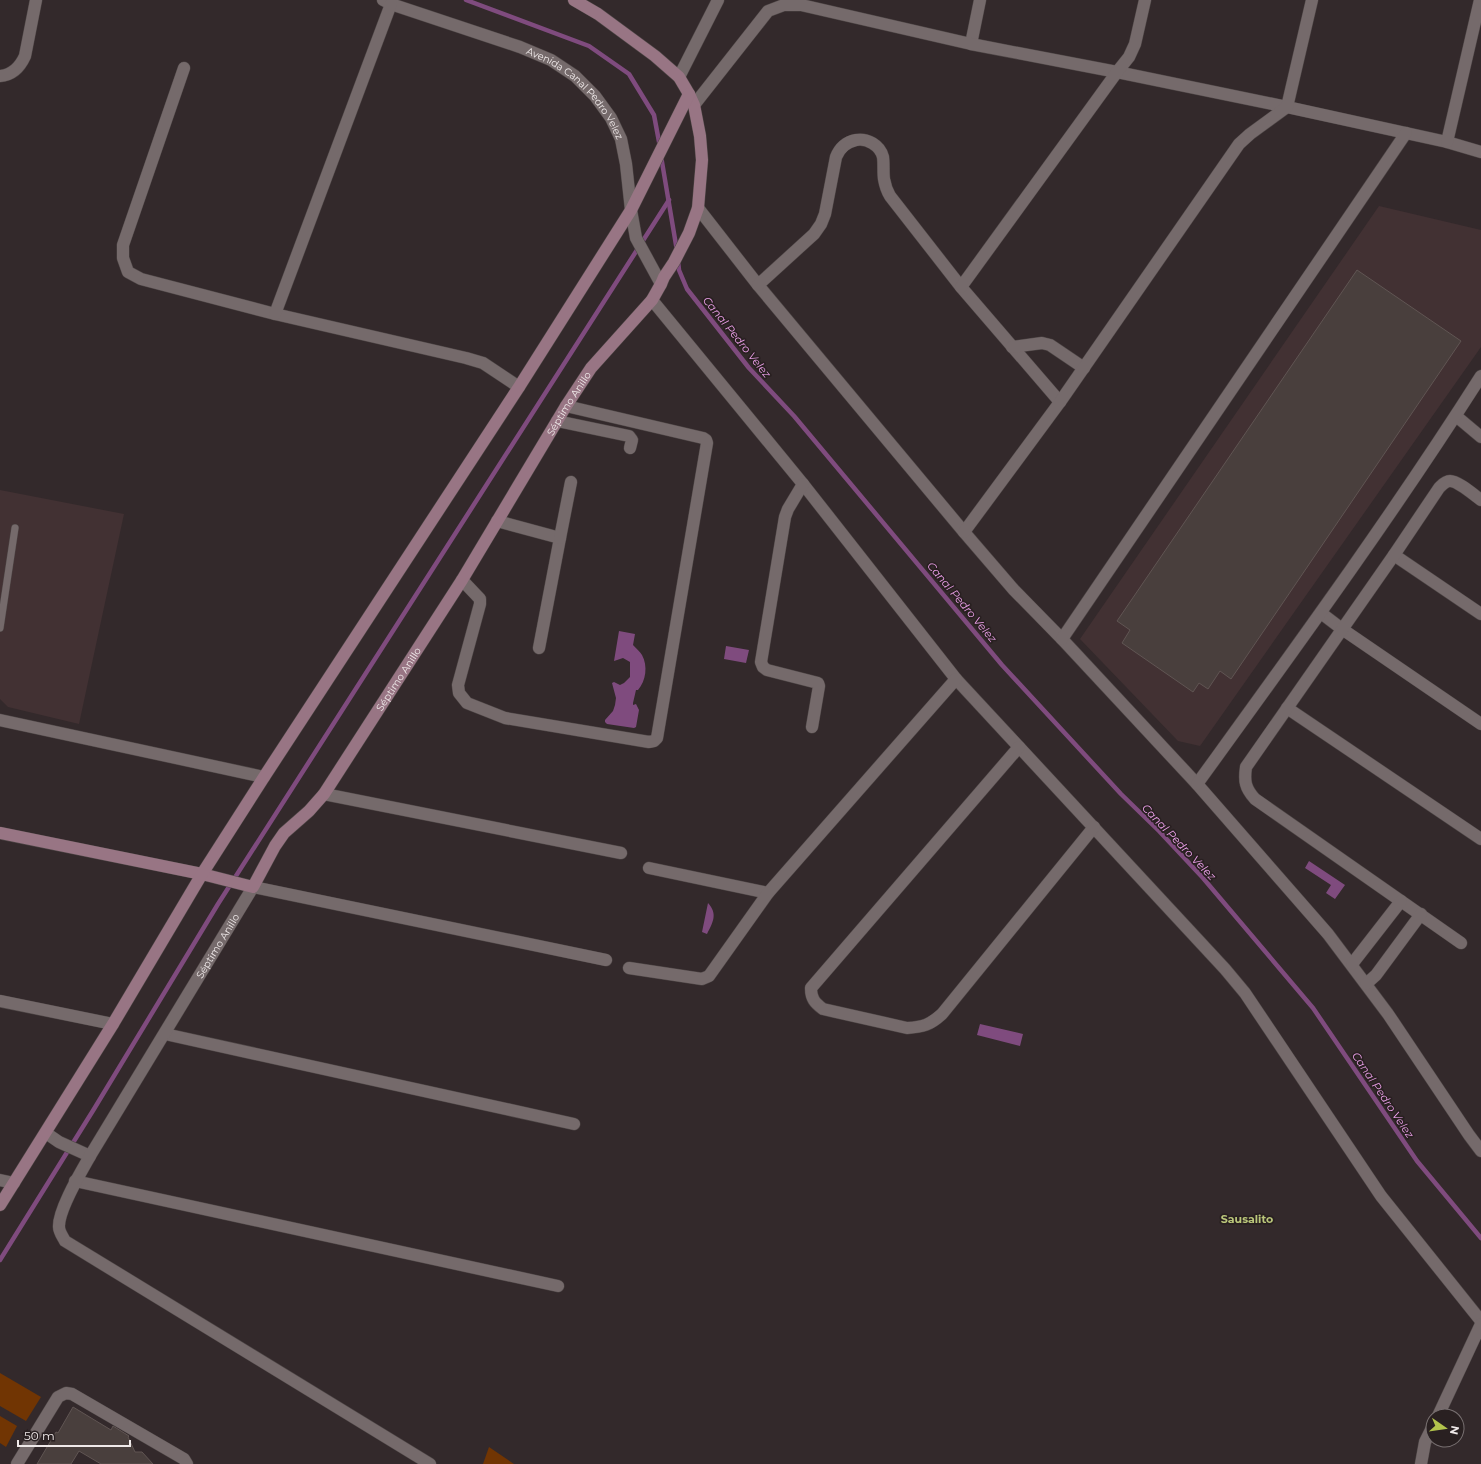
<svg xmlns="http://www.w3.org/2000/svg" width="1481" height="1464" font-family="Montserrat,sans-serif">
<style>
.built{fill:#423133}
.green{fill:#713503}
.water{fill:#7f4b7e}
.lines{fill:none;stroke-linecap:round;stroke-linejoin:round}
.stream{stroke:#7f4b7e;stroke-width:4.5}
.building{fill:#493f3d;stroke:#605553}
.lane-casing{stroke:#4e4646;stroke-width:8}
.street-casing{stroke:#4e4646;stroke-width:13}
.secondary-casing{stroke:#4e4646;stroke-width:13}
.lane{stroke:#756a6b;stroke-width:7}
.street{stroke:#756a6b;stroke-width:12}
.secondary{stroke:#987584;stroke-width:12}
.labels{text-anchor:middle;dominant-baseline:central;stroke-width:3.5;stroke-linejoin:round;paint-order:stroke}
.street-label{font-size:10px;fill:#efe9e9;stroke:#292021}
.water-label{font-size:11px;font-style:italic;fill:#eda1eb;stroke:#292021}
.neighbourhood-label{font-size:11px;font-weight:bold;fill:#bbc77b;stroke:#292021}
</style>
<rect width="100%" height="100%" fill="#33292b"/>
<!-- built -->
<g class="built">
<path d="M1379,206L1481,230V347L1200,746L1178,741L1080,639Z"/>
<path d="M0,490L124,514L79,724L8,707L0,699Z"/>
</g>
<!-- green -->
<g class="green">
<path d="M0,1373L41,1397L26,1421L0,1406Z"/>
<path d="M0,1416L17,1426L6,1447L0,1443Z"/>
<path d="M489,1447L514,1464H483Z"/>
</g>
<!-- water -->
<g class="water">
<path d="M619,631L635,634L633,645C636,648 640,652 642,655C648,666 646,681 638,690H636L633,703V705L636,704L639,710L636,727L634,728L607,724L605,722V720L613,711L615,705L616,698L612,683L614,682L620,685L624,683L630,677V662L623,658L614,661Z"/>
<path d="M726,646L749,650L746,663L724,659Z"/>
<path d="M1309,861L1345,885L1335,899L1326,893L1331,885L1305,868Z"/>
<path d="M708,903C718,914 713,922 707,934L702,932Z"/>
<path d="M980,1024L1023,1034L1020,1046L977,1035Z"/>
</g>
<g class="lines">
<!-- stream -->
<g class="stream">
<path d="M466,0L589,46L629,74L654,115L660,147"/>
<path d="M661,156L677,251"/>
<path d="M678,261L679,270L687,289L749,368L794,416L1002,665L1121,794L1159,831L1203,878L1313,1008L1417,1161L1481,1238"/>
<path d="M0,1260L94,1109L218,904L669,200"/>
</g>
</g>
<!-- building -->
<g class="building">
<path d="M1357,270L1461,341L1231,679L1220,671L1208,689L1199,683L1193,692L1122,643L1130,630L1117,621Z"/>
<path d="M73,1407L111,1430L113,1426L129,1436L128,1437L135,1452H142L153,1464H101L79,1451L71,1464H37L56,1432L58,1433Z"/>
</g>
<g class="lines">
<!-- lane casing -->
<g class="lane-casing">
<path id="lane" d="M0,628L15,528"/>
</g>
<!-- street casing -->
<g class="street-casing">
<g id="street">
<path id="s1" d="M383,0L391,4L520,47L551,60L575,76L595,96L611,118L621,139L626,164L631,210L636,238L661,284"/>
<path d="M971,44L980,0"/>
<path d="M184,68L123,245V258L128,272L141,279L275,314L466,358L483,363L519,387"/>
<path d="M0,76C13,75 20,67 25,56L36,0"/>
<path d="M679,77L718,0"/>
<path d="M694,105L768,11L784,5H801L971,44L1117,72L1287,107L1447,142L1481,152"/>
<path d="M1447,142L1480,0"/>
<path d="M698,208L758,285L964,532L1014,590L1062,639L1197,784L1328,934L1388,1014L1469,1135L1481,1151"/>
<path d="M758,285L814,234L821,224L825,214L836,157C840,147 846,142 856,140C867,138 880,145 883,157C884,164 883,172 884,179C885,185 887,191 890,196L961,287L1060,402"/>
<path d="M961,287L1117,72L1129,57L1135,44L1145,0"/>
<path d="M652,300L803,484L956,679L1225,969L1245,993L1381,1196L1481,1321"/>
<path d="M275,314L391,4"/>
<path d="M1012,347L1042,343L1050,345L1084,368"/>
<path d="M1456,416L1481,437"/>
<path d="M557,421L629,436L632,440L630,448"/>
<path d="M803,484L788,509L785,517L761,662L763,667L767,670L818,683L819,686L812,727"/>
<path d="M497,521L560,538L539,648"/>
<path d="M964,532L1060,402L1239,144L1250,134L1287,107L1312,0"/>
<path d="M560,538L571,482"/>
<path d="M1394,555L1481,614"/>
<path d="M462,580L480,599V604L458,685L459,693L467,703L505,718L649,742L654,741L657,738L707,443L706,440L703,438L566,406"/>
<path d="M1321,613L1342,629L1481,724"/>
<path d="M1062,639L1406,133"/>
<path d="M1287,708L1481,839"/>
<path d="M0,720L264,777"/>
<path d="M1019,747L811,988C811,999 815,1003 823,1009L907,1028C923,1027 930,1025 942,1014L1094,827"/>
<path d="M1197,784C1294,650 1392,516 1481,376"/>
<path d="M324,794L621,853"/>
<path d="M649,868L768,893"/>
<path d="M1461,943L1255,799C1245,788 1244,781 1246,767L1394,555L1439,488C1442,485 1445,481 1450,481C1458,481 1474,495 1481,500"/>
<path d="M1352,964L1401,901"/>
<path d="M629,968L702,979L709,976L768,893L956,679"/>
<path d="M1366,984L1376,975L1421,914"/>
<path d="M0,1001L113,1024"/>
<path d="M165,1034L574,1124"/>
<path d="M46,1133L59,1142L90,1156"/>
<path d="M0,1180L14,1183"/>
<path d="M75,1181L558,1286"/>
<path d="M1438,1416L1481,1324"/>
<path d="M17,1464L58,1397L66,1393L72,1394L184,1459L187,1464"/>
<path id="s2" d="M430,1464L65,1241C63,1237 59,1232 59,1227C58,1210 81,1172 90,1156L253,887L606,960"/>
<path d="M1421,1464L1425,1442L1433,1426"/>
</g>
</g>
<!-- secondary casing -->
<g class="secondary-casing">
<g id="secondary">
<path id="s3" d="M0,833L202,874L253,887L275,846L284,833L309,811L324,794L462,580L566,406L591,368L652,300L661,284L664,277L674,262L689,233L698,208L702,160L700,136L694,105L689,94L679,77L655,56L598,14L574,0"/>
<path d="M0,1205L113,1024L202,874L264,777L519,387L631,210L689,94"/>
</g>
</g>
<!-- lane -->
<use href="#lane" class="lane"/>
<!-- street -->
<use href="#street" class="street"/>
<!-- secondary -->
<use href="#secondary" class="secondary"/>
</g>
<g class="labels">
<!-- street labels -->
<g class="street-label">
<text stroke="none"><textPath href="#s1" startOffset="219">Avenida Canal Pedro Velez</textPath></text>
<text stroke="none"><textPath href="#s3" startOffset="838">Séptimo Anillo</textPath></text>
<text stroke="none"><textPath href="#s3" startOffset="514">Séptimo Anillo</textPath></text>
<text stroke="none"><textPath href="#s2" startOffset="767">Séptimo Anillo</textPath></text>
</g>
<!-- water labels -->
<g class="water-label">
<text transform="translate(737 337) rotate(51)">Canal Pedro Velez</text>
<text transform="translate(962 602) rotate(50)">Canal Pedro Velez</text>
<text transform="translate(1179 842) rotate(46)">Canal Pedro Velez</text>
<text transform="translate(1383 1095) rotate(56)">Canal Pedro Velez</text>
</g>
<!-- neighbourhood labels -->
<g class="neighbourhood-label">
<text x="1247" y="1219">Sausalito</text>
</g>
</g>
<!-- north arrow -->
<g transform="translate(1445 1428) rotate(103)"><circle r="19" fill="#292021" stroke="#787071"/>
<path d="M0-3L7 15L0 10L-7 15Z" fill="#b2c34c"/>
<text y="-6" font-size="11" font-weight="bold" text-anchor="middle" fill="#efe9e9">N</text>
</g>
<!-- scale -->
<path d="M18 1440v6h112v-6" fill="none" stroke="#efe9e9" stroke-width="2"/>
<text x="24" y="1440" font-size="12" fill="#efe9e9" stroke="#292021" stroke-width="3" paint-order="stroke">50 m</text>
</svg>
